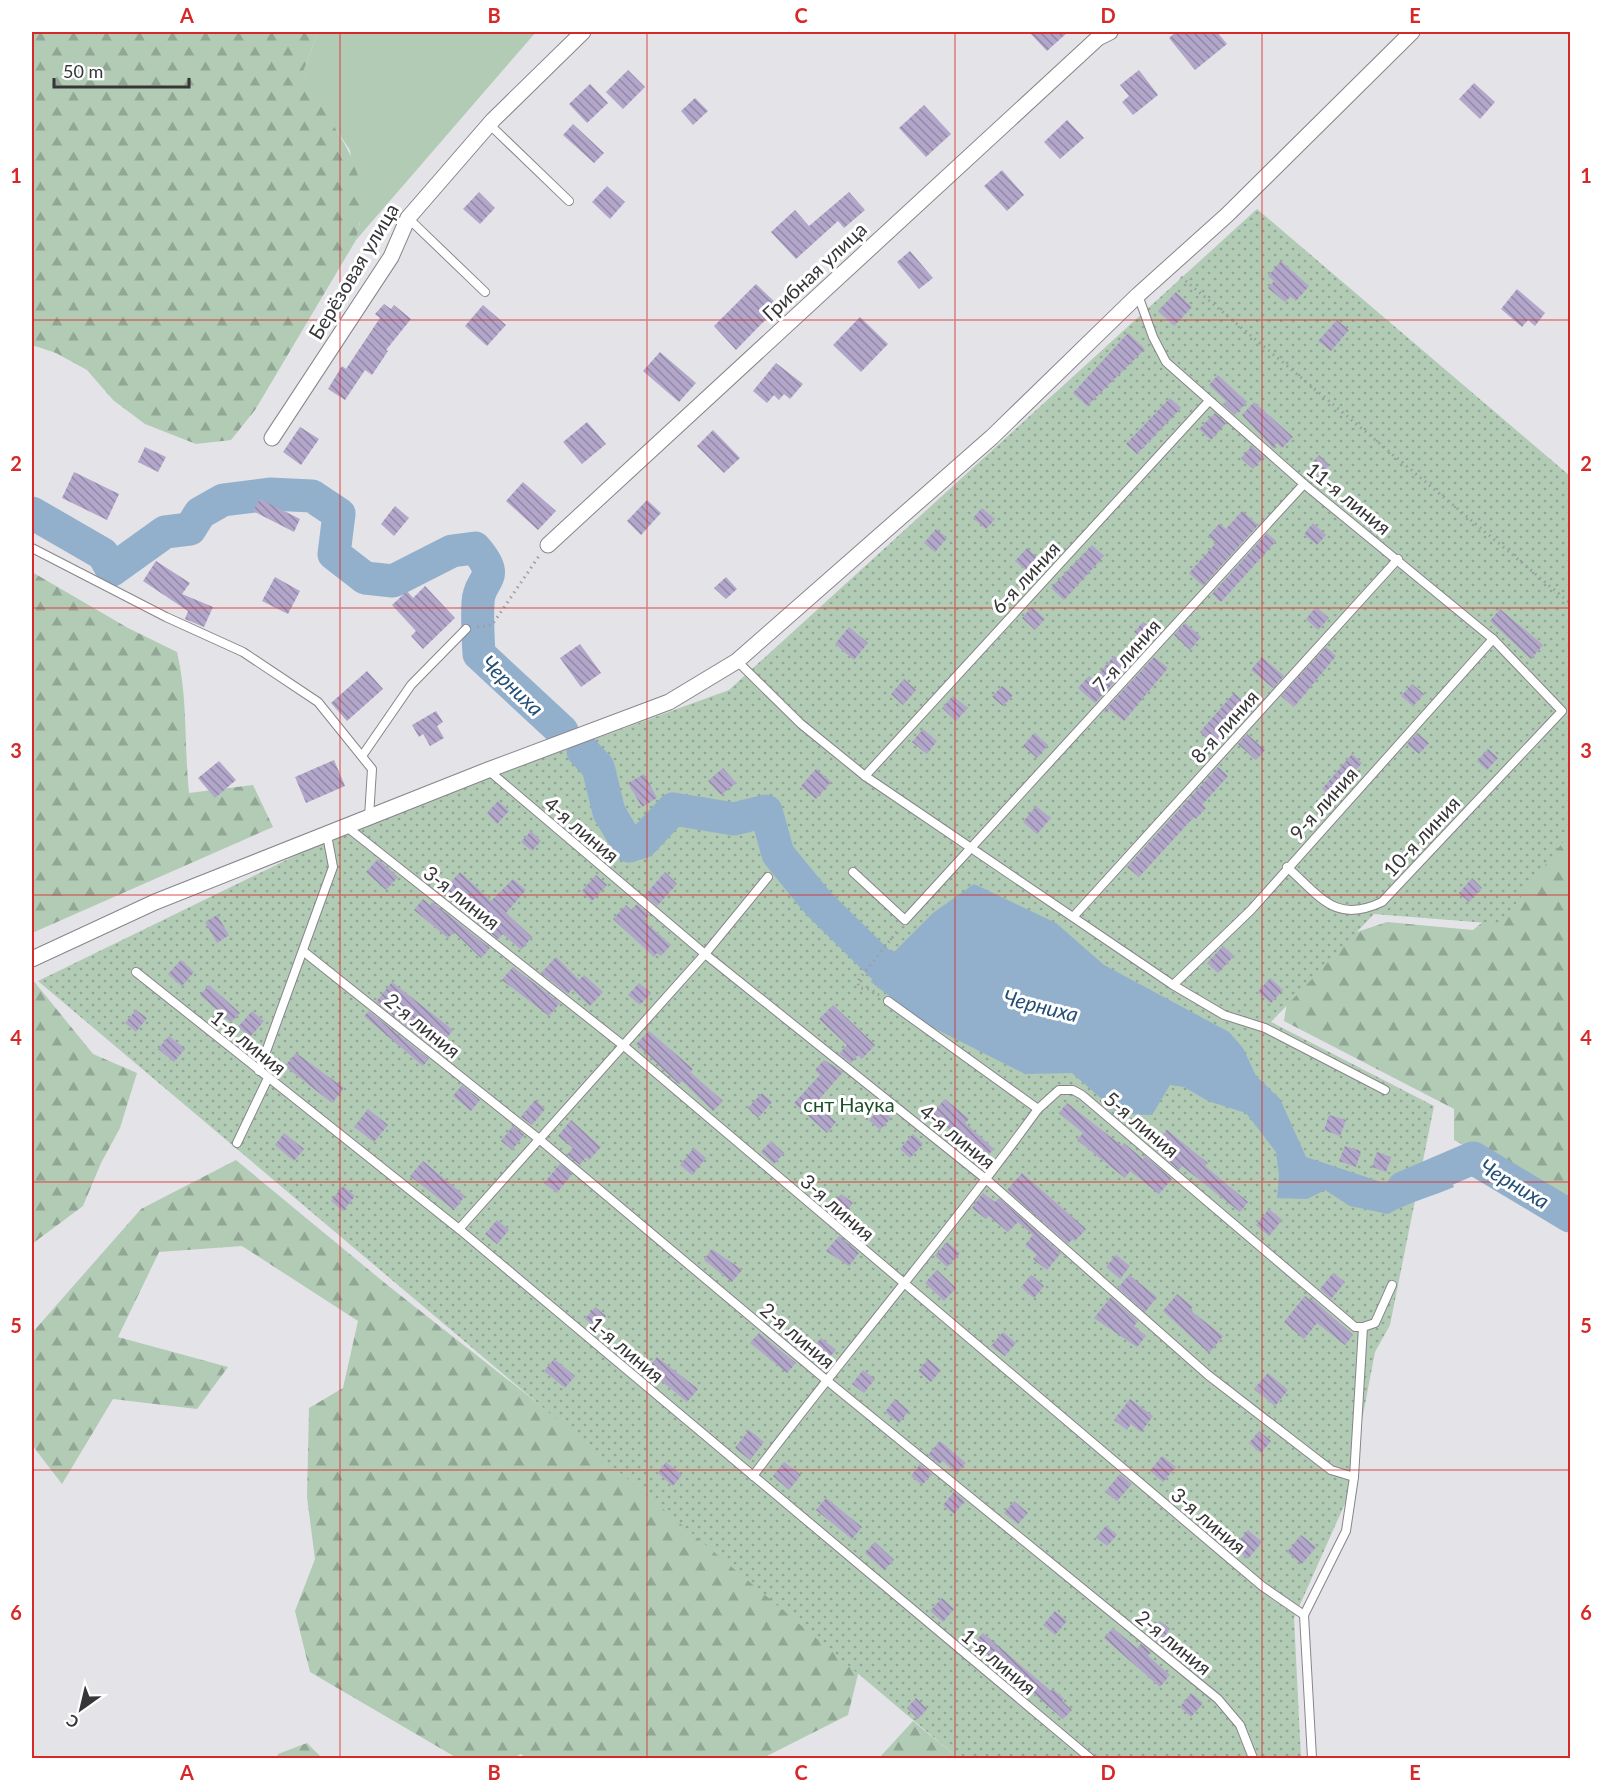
<svg xmlns="http://www.w3.org/2000/svg" width="1602" height="1790" font-family="Lato,sans-serif">
<style>
.grass{fill:#b1cbb5}
.forest{fill:url(#forest-firs)}
.garden{fill:url(#garden-dots)}
.water{fill:#92b0cc}
.lines{fill:none;stroke-linecap:round;stroke-linejoin:round}
.river{stroke:#92b0cc;stroke-width:33}
.building{fill:url(#building-back-hatch)}
.lane-casing{stroke:#87858a;stroke-width:10}
.street-casing{stroke:#87858a;stroke-width:17}
.path{stroke:#9e9da1;stroke-width:3;stroke-dasharray:1.5 4.5;stroke-linecap:butt}
.lane{stroke:#fff;stroke-width:8}
.street{stroke:#fff;stroke-width:15}
.grid{fill:none;stroke:#d62828;stroke-width:1.5;stroke-opacity:0.55}
.labels{text-anchor:middle;dominant-baseline:central;stroke-width:6;stroke-linejoin:round;paint-order:stroke}
.street-label{font-size:20px;fill:#363537;stroke:#fff}
.park-label{font-size:20px;fill:#1c4e2a;stroke:#fff}
.water-label{font-size:21px;font-style:italic;fill:#234f76;stroke:#fff}
.neatline{fill:none;stroke:#d62828;stroke-width:2}
.grid-label{font-size:20px;text-anchor:middle;font-weight:bold;fill:#d62828}
</style>
<defs>
<pattern id="forest-firs" width="22" height="20" patternUnits="userSpaceOnUse" patternTransform="scale(1.5)"><rect width="22" height="20" fill="#b1cbb5"/><path d="M5 1l3.5 6h-7zM16 11l3.5 6h-7z" fill="#91a694"/></pattern>
<pattern id="garden-dots" width="8" height="8" patternUnits="userSpaceOnUse" patternTransform="scale(1.5)"><rect width="8" height="8" fill="#b1cbb5"/><path d="M2 2h.1M6 6h.1" fill="none" stroke="#91a694" stroke-width="1.8" stroke-linecap="round"/></pattern>
<pattern id="building-back-hatch" width="6" height="6" patternUnits="userSpaceOnUse" patternTransform="scale(1.5)"><rect width="6" height="6" fill="#b2a6ca"/><path d="M-1 5l2 2M0 0l6 6M5-1l2 2" fill="none" stroke="#9288a5"/></pattern>
</defs>
<rect width="100%" height="100%" fill="#e4e3e8"/>
<!-- grass -->
<path class="grass" d="M318,32H536L356,240L360,223L350,150L315,99L303,72Z"/>
<!-- forest -->
<g class="forest">
<path d="M32,32H318L303,72C332,136 377,162 356,240L255,410L231,440L196,444L145,424L113,400L87,370L56,353L32,345Z"/>
<path d="M32,572L128,628L177,652C188,698 184,746 189,793L253,785L273,827L32,933Z"/>
<path d="M1570,786V1203L1454,1140V1109L1284,1021L1289,990L1321,944L1387,922L1473,930L1536,877Z"/>
<path d="M32,979L93,1054L137,1073L120,1128L101,1163L83,1206L32,1244Z"/>
<path d="M236,1160L386,1284L862,1658L848,1715L763,1758H525L521,1754L513,1758H457L310,1672L295,1611L315,1559L307,1497L309,1408L343,1388L358,1321L242,1246L159,1252L118,1337L228,1367L197,1409L113,1399L62,1484L32,1445V1333L141,1209Z"/>
<path d="M913,1721L958,1758H879Z"/>
<path d="M307,1743L322,1758H277L278,1754Z"/>
</g>
<!-- garden -->
<path class="garden" d="M1257,209L1570,476V833L1500,924L1374,914L1271,1022L1434,1106L1390,1325L1375,1352L1347,1499L1294,1618L1301,1758H958L38,981L356,826L729,690Z"/>
<!-- water -->
<path class="water" d="M974,884L1056,923L1104,965L1229,1032L1243,1048L1256,1076L1280,1099L1306,1157L1381,1182L1396,1183L1445,1170L1454,1187C1431,1197 1409,1202 1388,1214L1350,1206L1325,1190L1307,1199L1277,1198L1279,1175L1276,1152L1246,1113L1208,1101L1184,1087L1170,1085L1152,1115L1119,1114L1072,1073L1025,1074L926,1024L871,982L876,970L933,913Z"/>
<g class="lines">
<!-- river -->
<g class="river">
<path d="M32,513L103,554L112,570L165,532L190,529L200,513L223,500L270,494L312,496L339,514L334,554L365,578L393,581L452,551L475,548C503,580 479,577 478,602C477,620 478,637 479,654L562,731"/>
<path d="M583,751L598,767L609,812L629,846L642,842L673,809L734,819L766,811L778,854L818,903L881,965L924,976"/>
<path d="M1403,1188L1473,1158L1570,1216"/>
</g>
</g>
<!-- building -->
<g class="building">
<path d="M1029,32H1068L1047,51Z"/>
<path d="M1176,32H1217L1227,44L1195,70L1169,38Z"/>
<path d="M628,70L645,87L623,109L606,92Z"/>
<path d="M1139,70L1158,95L1133,115L1122,102L1129,96L1120,85Z"/>
<path d="M1474,83L1495,102L1480,119L1459,99Z"/>
<path d="M590,84L608,103L587,123L569,104Z"/>
<path d="M695,98L708,111L693,125L681,111Z"/>
<path d="M924,105L951,134L926,157L899,128Z"/>
<path d="M1067,120L1084,138L1060,159L1044,142Z"/>
<path d="M573,124L604,153L594,163L563,135Z"/>
<path d="M1002,170L1024,195L1007,211L984,186Z"/>
<path d="M607,186L625,202L610,219L592,202Z"/>
<path d="M479,192L495,208L480,224L463,209Z"/>
<path d="M849,192L865,210L844,228L838,221L796,259L771,232L795,210L809,226Z"/>
<path d="M910,251L933,278L919,289L897,262Z"/>
<path d="M1281,261L1309,286L1296,301L1291,296L1285,302L1268,288L1274,281L1268,276Z"/>
<path d="M756,284L779,306L736,350L714,326Z"/>
<path d="M1517,289L1545,313L1535,326L1528,320L1522,327L1501,309Z"/>
<path d="M1176,292L1192,307L1174,326L1158,311Z"/>
<path d="M384,304L391,309L394,305L411,319L386,350L388,351L372,375L365,370L345,400L328,389L342,366L346,369L380,318L375,314Z"/>
<path d="M483,305L506,325L487,346L465,326Z"/>
<path d="M860,317L888,344L861,372L833,345Z"/>
<path d="M1337,320L1349,330L1331,351L1318,341Z"/>
<path d="M1128,333L1145,349L1087,406L1073,393Z"/>
<path d="M660,352L696,383L679,402L643,371Z"/>
<path d="M776,363L803,384L790,399L784,394L779,400L774,395L767,403L753,391Z"/>
<path d="M1218,375L1247,402L1235,415L1223,404L1226,401L1209,385Z"/>
<path d="M1170,398L1181,408L1137,454L1126,444Z"/>
<path d="M1254,402L1293,437L1282,448L1277,443L1273,448L1242,415Z"/>
<path d="M1215,413L1226,423L1211,440L1199,429Z"/>
<path d="M587,422L606,444L582,464L563,442Z"/>
<path d="M300,427L319,439L301,465L283,452Z"/>
<path d="M713,430L740,458L724,473L697,446Z"/>
<path d="M1252,446L1264,457L1253,469L1241,458Z"/>
<path d="M145,447L166,457L158,472L138,462Z"/>
<path d="M1319,455L1329,465L1319,477L1308,467Z"/>
<path d="M74,472L119,494L107,520L62,498Z"/>
<path d="M523,482L556,511L538,530L506,501Z"/>
<path d="M260,499L300,519L294,532L253,511Z"/>
<path d="M647,500L661,513L641,535L627,521Z"/>
<path d="M395,506L409,518L394,536L381,524Z"/>
<path d="M982,508L995,519L986,529L973,518Z"/>
<path d="M1242,511L1258,525L1203,586L1189,573L1216,543L1208,536L1219,524L1226,529Z"/>
<path d="M1313,523L1326,535L1317,545L1304,534Z"/>
<path d="M936,529L947,538L935,552L924,543Z"/>
<path d="M1267,533L1276,541L1221,602L1212,594Z"/>
<path d="M1092,545L1104,556L1064,600L1051,588Z"/>
<path d="M1027,548L1037,558L1026,570L1015,561Z"/>
<path d="M156,561L190,583L182,594L213,607L204,627L185,619L188,611L143,581Z"/>
<path d="M275,577L300,591L288,614L262,601Z"/>
<path d="M726,577L737,589L726,599L714,588Z"/>
<path d="M425,586L455,618L423,649L411,636L416,631L392,605L407,591L413,598Z"/>
<path d="M1032,607L1045,619L1035,630L1022,618Z"/>
<path d="M1316,607L1329,618L1318,630L1306,619Z"/>
<path d="M1500,609L1543,645L1531,659L1490,621Z"/>
<path d="M1143,622L1154,631L1144,641L1134,632Z"/>
<path d="M1185,623L1201,637L1190,650L1174,635Z"/>
<path d="M849,627L868,643L854,660L835,644Z"/>
<path d="M580,644L601,673L581,687L560,658Z"/>
<path d="M1326,647L1336,656L1294,707L1281,696Z"/>
<path d="M1114,656L1128,667L1095,703L1078,688L1089,676L1093,680Z"/>
<path d="M1154,657L1168,668L1124,721L1109,709L1106,713L1104,711Z"/>
<path d="M1262,657L1284,676L1273,688L1251,670Z"/>
<path d="M367,671L383,689L347,721L331,703Z"/>
<path d="M904,679L916,690L903,705L891,694Z"/>
<path d="M1412,684L1424,694L1413,706L1401,696Z"/>
<path d="M1002,686L1013,695L1003,706L992,697Z"/>
<path d="M1234,693L1248,706L1233,722L1238,727L1229,736L1224,732L1213,744L1200,732Z"/>
<path d="M953,696L968,708L956,721L942,708Z"/>
<path d="M436,711L443,722L437,726L444,738L430,746L423,734L419,737L412,725Z"/>
<path d="M923,729L937,741L927,754L912,742Z"/>
<path d="M1034,733L1048,745L1037,758L1023,746Z"/>
<path d="M1417,733L1429,743L1419,754L1407,744Z"/>
<path d="M1247,734L1265,750L1256,760L1238,744Z"/>
<path d="M1488,749L1498,758L1487,770L1477,761Z"/>
<path d="M1352,754L1362,763L1332,798L1322,789Z"/>
<path d="M334,760L345,786L306,803L295,777Z"/>
<path d="M219,761L236,780L215,798L198,778Z"/>
<path d="M1218,767L1228,776L1202,805L1206,808L1196,819L1194,817L1139,877L1127,867Z"/>
<path d="M723,768L736,783L721,795L708,781Z"/>
<path d="M816,769L831,782L816,799L801,786Z"/>
<path d="M644,774L657,798L642,807L628,783Z"/>
<path d="M498,801L509,811L497,824L487,813Z"/>
<path d="M1036,806L1051,818L1037,834L1023,822Z"/>
<path d="M531,831L541,841L532,851L521,842Z"/>
<path d="M378,859L398,877L386,890L366,872Z"/>
<path d="M460,872L491,901L513,879L526,890L506,913L532,937L521,950L503,934L498,939L441,893Z"/>
<path d="M665,872L677,884L657,906L645,895Z"/>
<path d="M596,875L607,885L592,901L582,891Z"/>
<path d="M1472,878L1482,888L1469,902L1459,893Z"/>
<path d="M423,899L430,905L432,902L490,948L481,958L454,932L448,938L414,910Z"/>
<path d="M637,904L649,915L644,921L671,945L661,956L657,953L654,957L613,919L626,905L631,910Z"/>
<path d="M217,915L229,935L217,943L205,922Z"/>
<path d="M1223,946L1234,956L1218,973L1207,963Z"/>
<path d="M556,957L579,980L584,975L603,992L590,1006L572,989L568,994L541,973Z"/>
<path d="M181,960L194,972L182,986L168,974Z"/>
<path d="M513,967L560,1003L549,1016L502,980Z"/>
<path d="M1270,978L1283,990L1271,1003L1258,992Z"/>
<path d="M392,982L453,1030L437,1050L376,1002Z"/>
<path d="M639,983L651,993L640,1005L628,995Z"/>
<path d="M209,985L240,1013L231,1022L200,995Z"/>
<path d="M833,1005L875,1045L862,1059L858,1055L851,1063L839,1054L847,1045L819,1019Z"/>
<path d="M136,1010L147,1018L136,1032L125,1023Z"/>
<path d="M252,1011L264,1021L250,1037L238,1027Z"/>
<path d="M369,1011L429,1059L423,1066L364,1016Z"/>
<path d="M649,1031L693,1069L690,1072L723,1101L713,1111L682,1081L679,1084L636,1044Z"/>
<path d="M169,1036L185,1049L174,1062L158,1049Z"/>
<path d="M296,1053L344,1088L332,1103L285,1066Z"/>
<path d="M824,1060L843,1072L816,1103L836,1122L827,1133L794,1103L820,1075L815,1070Z"/>
<path d="M462,1085L480,1100L471,1111L453,1096Z"/>
<path d="M762,1093L772,1102L758,1118L748,1108Z"/>
<path d="M945,1099L969,1119L965,1123L994,1149L983,1160L932,1113Z"/>
<path d="M535,1100L545,1109L532,1125L521,1117Z"/>
<path d="M1067,1103L1122,1146L1124,1143L1143,1159L1145,1156L1172,1179L1159,1194L1130,1171L1125,1178L1077,1140L1083,1133L1059,1113Z"/>
<path d="M881,1108L891,1118L880,1130L869,1120Z"/>
<path d="M368,1109L388,1125L374,1142L354,1127Z"/>
<path d="M1329,1115L1346,1120L1340,1136L1324,1130Z"/>
<path d="M571,1120L601,1147L589,1160L586,1157L580,1165L567,1155L573,1148L558,1136Z"/>
<path d="M513,1126L524,1135L512,1150L501,1141Z"/>
<path d="M1167,1130L1208,1163L1205,1166L1248,1202L1240,1212L1182,1166L1179,1170L1153,1147Z"/>
<path d="M284,1133L304,1149L294,1161L275,1145Z"/>
<path d="M913,1134L923,1144L910,1158L900,1149Z"/>
<path d="M771,1141L784,1153L774,1164L761,1152Z"/>
<path d="M1345,1146L1361,1151L1356,1167L1339,1161Z"/>
<path d="M694,1148L706,1158L692,1175L680,1165Z"/>
<path d="M1377,1152L1391,1157L1386,1172L1372,1167Z"/>
<path d="M423,1161L465,1196L454,1210L410,1176Z"/>
<path d="M560,1164L572,1174L557,1193L544,1183Z"/>
<path d="M1022,1173L1086,1229L1075,1241L1072,1239L1068,1244L1007,1190Z"/>
<path d="M343,1186L355,1196L343,1211L331,1201Z"/>
<path d="M983,1193L995,1202L999,1198L1061,1253L1047,1270L1033,1259L1037,1255L1025,1245L1033,1235L1018,1222L1008,1232L989,1216L986,1219L972,1208Z"/>
<path d="M841,1194L853,1203L841,1218L830,1208Z"/>
<path d="M1269,1209L1282,1220L1269,1236L1256,1225Z"/>
<path d="M854,1217L875,1233L867,1244L846,1226Z"/>
<path d="M497,1220L509,1230L497,1244L485,1234Z"/>
<path d="M839,1236L859,1253L849,1266L826,1251Z"/>
<path d="M947,1242L960,1253L947,1267L935,1256Z"/>
<path d="M712,1249L742,1270L732,1282L704,1260Z"/>
<path d="M1116,1255L1130,1266L1120,1279L1106,1267Z"/>
<path d="M937,1270L956,1288L944,1301L925,1283Z"/>
<path d="M1333,1273L1345,1282L1331,1299L1320,1289Z"/>
<path d="M1031,1275L1044,1286L1034,1298L1021,1287Z"/>
<path d="M1129,1275L1157,1297L1145,1312L1118,1288Z"/>
<path d="M1177,1294L1193,1307L1190,1310L1223,1336L1209,1353L1163,1311Z"/>
<path d="M1305,1296L1311,1301L1312,1299L1353,1335L1345,1345L1317,1323L1304,1339L1284,1322Z"/>
<path d="M1111,1297L1138,1321L1134,1326L1146,1336L1137,1347L1094,1318Z"/>
<path d="M595,1307L606,1316L597,1328L585,1319Z"/>
<path d="M1003,1332L1016,1343L1005,1356L991,1346Z"/>
<path d="M759,1333L796,1363L787,1373L750,1343Z"/>
<path d="M821,1338L836,1350L824,1364L809,1352Z"/>
<path d="M657,1357L698,1389L687,1402L647,1369Z"/>
<path d="M554,1359L575,1376L565,1388L544,1371Z"/>
<path d="M928,1359L941,1370L931,1382L918,1371Z"/>
<path d="M863,1370L875,1379L864,1393L852,1384Z"/>
<path d="M1268,1373L1288,1390L1275,1406L1254,1389Z"/>
<path d="M895,1399L909,1411L899,1423L885,1412Z"/>
<path d="M1130,1399L1153,1416L1141,1432L1131,1424L1127,1430L1114,1420Z"/>
<path d="M749,1430L764,1442L750,1460L735,1448Z"/>
<path d="M1259,1431L1271,1441L1261,1453L1249,1443Z"/>
<path d="M940,1441L966,1463L957,1473L943,1461L939,1464L928,1455Z"/>
<path d="M1162,1456L1176,1467L1163,1482L1150,1471Z"/>
<path d="M666,1462L682,1475L673,1486L658,1473Z"/>
<path d="M784,1462L801,1475L789,1490L773,1476Z"/>
<path d="M920,1464L932,1474L922,1485L911,1476Z"/>
<path d="M1120,1474L1132,1484L1117,1501L1105,1492Z"/>
<path d="M954,1492L965,1501L954,1514L943,1505Z"/>
<path d="M826,1498L862,1527L852,1539L816,1510Z"/>
<path d="M1014,1501L1028,1513L1018,1524L1004,1513Z"/>
<path d="M1106,1526L1117,1535L1107,1546L1096,1537Z"/>
<path d="M1248,1530L1262,1542L1248,1559L1234,1547Z"/>
<path d="M1301,1535L1316,1547L1302,1564L1287,1552Z"/>
<path d="M875,1542L894,1560L884,1570L865,1553Z"/>
<path d="M942,1598L954,1609L943,1622L930,1611Z"/>
<path d="M1055,1611L1067,1621L1055,1635L1043,1625Z"/>
<path d="M1160,1621L1170,1629L1159,1643L1148,1634Z"/>
<path d="M1113,1628L1137,1648L1141,1644L1151,1652L1148,1656L1170,1675L1160,1687L1104,1638Z"/>
<path d="M983,1633L1051,1691L1053,1689L1064,1699L1062,1701L1072,1710L1063,1719L1023,1684L1020,1686L975,1642Z"/>
<path d="M1189,1649L1201,1659L1192,1670L1180,1660Z"/>
<path d="M1191,1693L1203,1703L1191,1717L1180,1707Z"/>
<path d="M916,1698L927,1709L918,1719L907,1708Z"/>
</g>
<g class="lines">
<!-- lane casing -->
<g class="lane-casing">
<g id="lane">
<path d="M489,124L569,201"/>
<path d="M408,218L485,292"/>
<path d="M1138,295L1153,337L1166,362L1304,484L1493,639L1562,711L1382,902C1335,924 1321,897 1287,867"/>
<path d="M32,548L166,617L243,652L318,702L372,769L369,817"/>
<path d="M737,661L801,724L865,776L1173,985L1224,1015L1265,1028L1385,1090"/>
<path d="M362,756L411,685L466,629"/>
<path d="M488,770L705,954L987,1180L1208,1375L1331,1470L1354,1477"/>
<path d="M865,776L1209,401"/>
<path d="M347,827L624,1046L1262,1586L1304,1615"/>
<path d="M853,872L905,920L1304,484"/>
<path d="M1074,916L1398,559"/>
<path d="M303,951L539,1139L825,1379L1218,1699L1240,1725L1253,1758"/>
<path d="M136,972L459,1229L1090,1758"/>
<path d="M1173,985L1251,910L1493,639"/>
<path d="M888,1001L1038,1109L1059,1090H1073L1082,1095L1355,1327H1363"/>
<path d="M259,1071L333,867L327,835"/>
<path d="M237,1143L268,1078"/>
<path d="M459,1229L705,954L768,877"/>
<path d="M753,1476C846,1352 947,1235 1038,1109"/>
<path d="M1312,1758L1304,1615L1346,1531L1354,1477L1363,1327L1375,1323L1392,1285"/>
</g>
</g>
<!-- street casing -->
<g class="street-casing">
<g id="street">
<path d="M272,438L391,257L408,218L493,120L583,32"/>
<path d="M548,545L1098,38L1110,32"/>
<path d="M32,959L155,902L488,770L669,702L737,661L992,437L1138,295L1227,215L1412,32"/>
</g>
</g>
<!-- path -->
<g class="path">
<path d="M1181,277L1570,603"/>
<path d="M477,627L492,625L539,556"/>
<path d="M879,995L870,989L860,988L857,982L899,929"/>
</g>
<!-- lane -->
<use href="#lane" class="lane"/>
<!-- street -->
<use href="#street" class="street"/>
</g>
<!-- grid -->
<path class="grid" d="M340,32V1758M647,32V1758M955,32V1758M1262,32V1758M32,320H1570M32,608H1570M32,895H1570M32,1182H1570M32,1470H1570"/>
<g class="labels">
<!-- street labels -->
<g class="street-label">
<text transform="translate(353 271) rotate(-59)">Берёзовая улица</text>
<text transform="translate(814 271) rotate(-43)">Грибная улица</text>
<text transform="translate(1349 498) rotate(39)">11-я линия</text>
<text transform="translate(1025 577) rotate(-47)">6-я линия</text>
<text transform="translate(1126 655) rotate(-48)">7-я линия</text>
<text transform="translate(1224 726) rotate(-48)">8-я линия</text>
<text transform="translate(1323 803) rotate(-48)">9-я линия</text>
<text transform="translate(582 829) rotate(40)">4-я линия</text>
<text transform="translate(1421 836) rotate(-47)">10-я линия</text>
<text transform="translate(462 897) rotate(38)">3-я линия</text>
<text transform="translate(423 1025) rotate(39)">2-я линия</text>
<text transform="translate(249 1042) rotate(39)">1-я линия</text>
<text transform="translate(1142 1124) rotate(40)">5-я линия</text>
<text transform="translate(958 1136) rotate(39)">4-я линия</text>
<text transform="translate(838 1207) rotate(41)">3-я линия</text>
<text transform="translate(798 1335) rotate(40)">2-я линия</text>
<text transform="translate(627 1349) rotate(40)">1-я линия</text>
<text transform="translate(1209 1520) rotate(40)">3-я линия</text>
<text transform="translate(1174 1642) rotate(39)">2-я линия</text>
<text transform="translate(999 1661) rotate(40)">1-я линия</text>
</g>
<!-- park labels -->
<g class="park-label">
<text x="849" y="1104">снт Наука</text>
</g>
<!-- water labels -->
<g class="water-label">
<text transform="translate(513 685) rotate(44)">Черниха</text>
<text transform="translate(1041 1005) rotate(14)">Черниха</text>
<text transform="translate(1515 1183) rotate(31)">Черниха</text>
</g>
</g>
<!-- border -->
<rect width="1602" height="1790" fill="none" stroke="#ffffff" stroke-width="66"/>
<!-- north arrow -->
<g transform="translate(81 1709) rotate(214)" stroke="#ffffff" stroke-width="4.5" paint-order="stroke">
<path d="M0-4.5L10 22L0 15L-10 22Z" fill="#363537"/>
<text y="-9" font-size="16" font-weight="bold" text-anchor="middle" fill="#363537">С</text>
</g>
<!-- scale -->
<path d="M54 78v9h135v-9" fill="none" stroke="#363537" stroke-width="3"/>
<text x="63" y="78" font-size="18" fill="#363537" stroke="#ffffff" stroke-width="4.5" paint-order="stroke">50 m</text>
<rect x="33" y="33" width="1536" height="1724" class="neatline"/>
<g class="grid-label">
<text x="187" y="23">A</text>
<text x="494" y="23">B</text>
<text x="801" y="23">C</text>
<text x="1108" y="23">D</text>
<text x="1415" y="23">E</text>
<text x="16" y="183">1</text>
<text x="1586" y="183">1</text>
<text x="16" y="471">2</text>
<text x="1586" y="471">2</text>
<text x="16" y="758">3</text>
<text x="1586" y="758">3</text>
<text x="16" y="1045">4</text>
<text x="1586" y="1045">4</text>
<text x="16" y="1333">5</text>
<text x="1586" y="1333">5</text>
<text x="16" y="1620">6</text>
<text x="1586" y="1620">6</text>
<text x="187" y="1780">A</text>
<text x="494" y="1780">B</text>
<text x="801" y="1780">C</text>
<text x="1108" y="1780">D</text>
<text x="1415" y="1780">E</text>
</g>
</svg>
